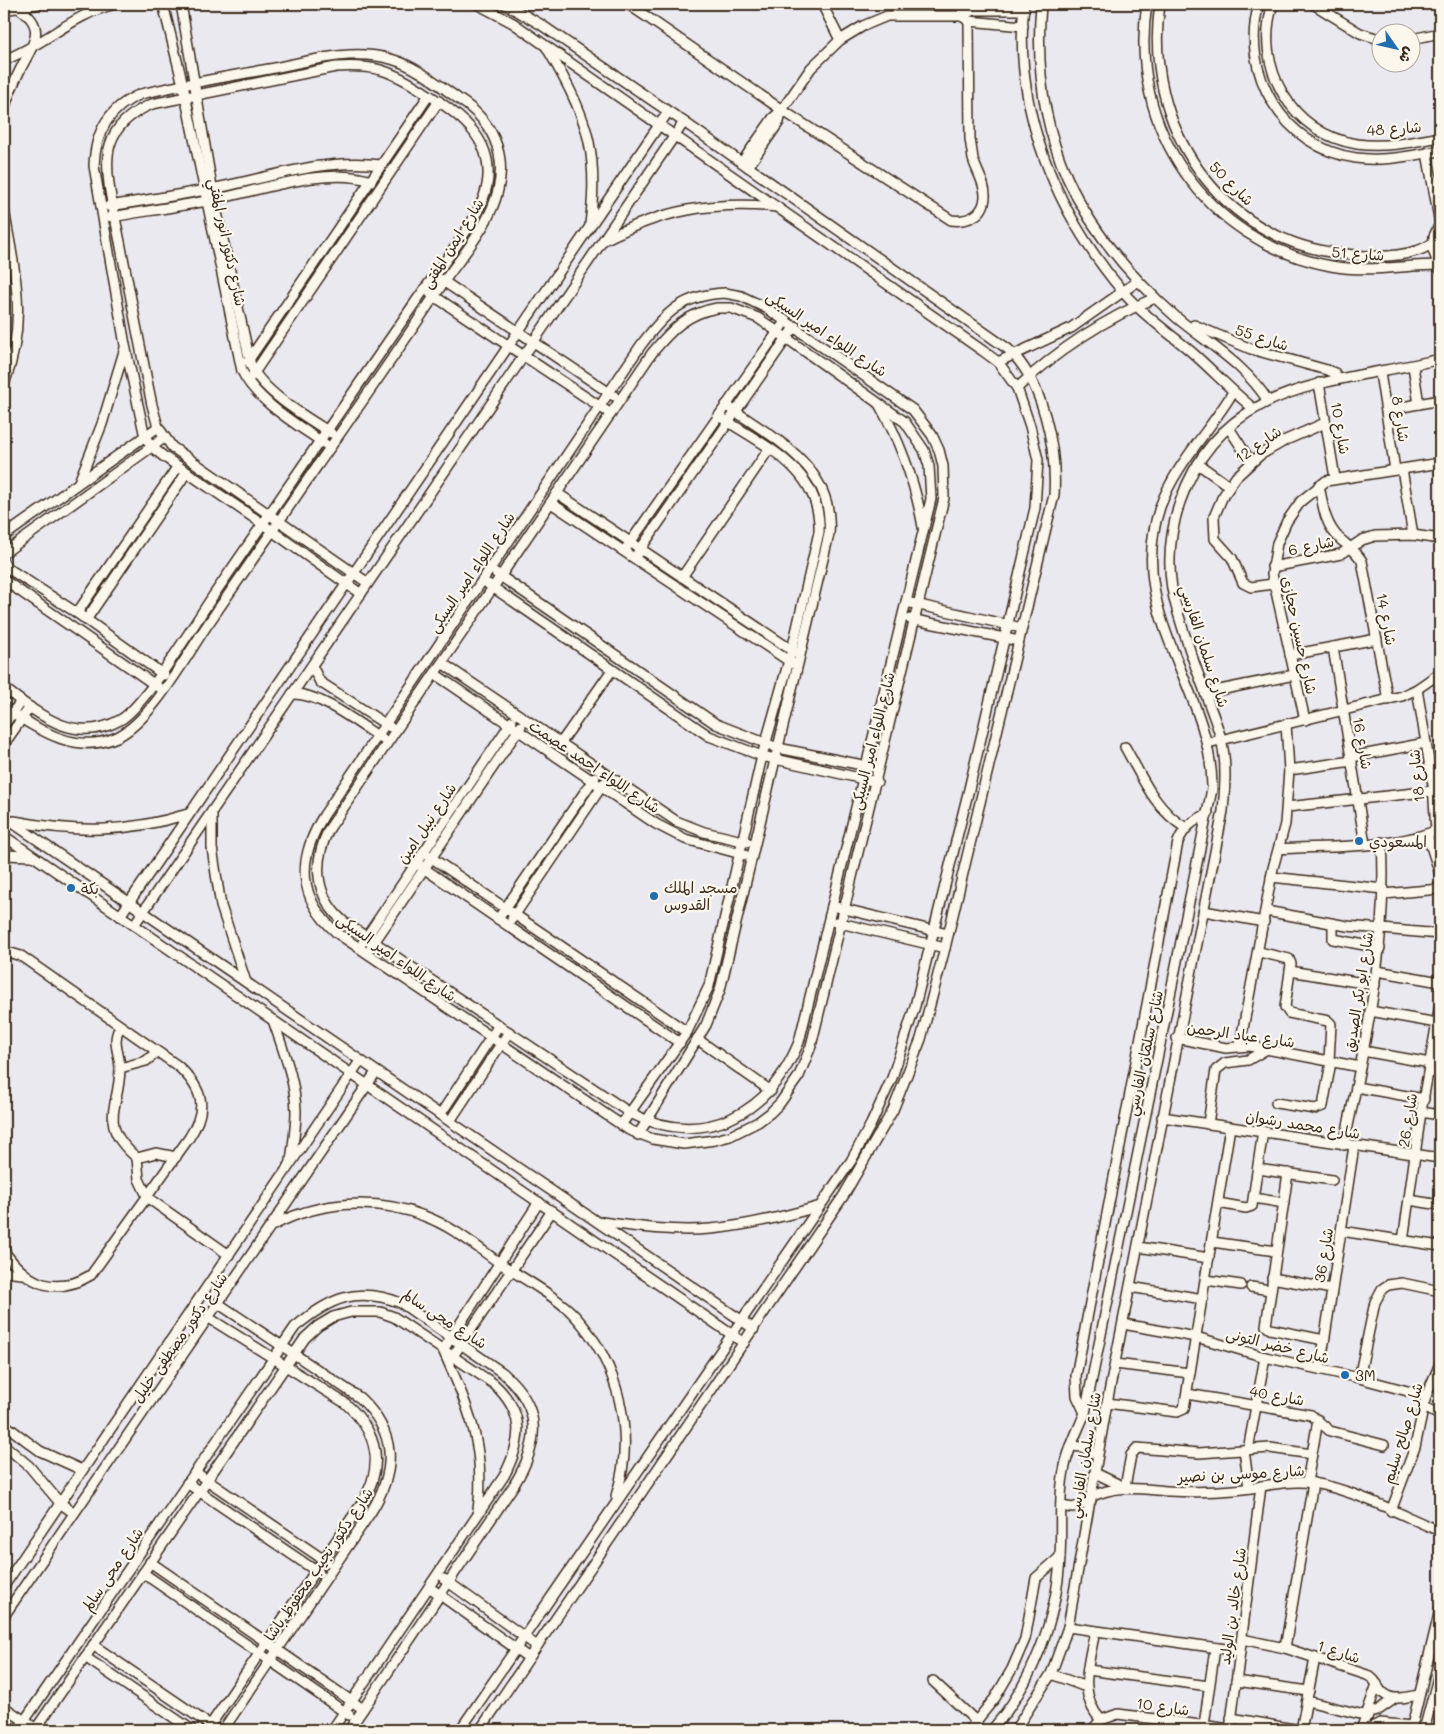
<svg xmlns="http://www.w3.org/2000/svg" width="1444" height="1734" font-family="Mali,'Playpen Sans Arabic',sans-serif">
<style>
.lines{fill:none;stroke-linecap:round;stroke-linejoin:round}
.minor-casing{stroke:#3b2a1e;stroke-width:12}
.minor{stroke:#fbf7ec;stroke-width:9}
.poi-dot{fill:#1f6fb2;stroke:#fbf7ec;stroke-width:2}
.labels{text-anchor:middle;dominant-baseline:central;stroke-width:4.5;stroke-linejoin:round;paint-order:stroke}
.street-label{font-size:15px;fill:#3b2a1e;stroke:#fbf7ec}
.poi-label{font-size:15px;fill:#3b2a1e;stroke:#fbf7ec;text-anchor:start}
</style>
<rect width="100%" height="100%" fill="#ebe9f0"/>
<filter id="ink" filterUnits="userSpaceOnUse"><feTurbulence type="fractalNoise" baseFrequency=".02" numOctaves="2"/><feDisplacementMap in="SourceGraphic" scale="10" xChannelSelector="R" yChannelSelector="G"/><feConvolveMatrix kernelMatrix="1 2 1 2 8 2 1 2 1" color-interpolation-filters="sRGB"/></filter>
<g filter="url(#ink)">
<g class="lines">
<!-- minor casing -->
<g class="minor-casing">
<g id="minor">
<path d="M163,4L183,85L242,371C256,401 298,425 325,444"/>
<path d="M181,4L214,199L251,366C264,393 306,417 331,433"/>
<path d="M628,4L782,110L951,220C967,222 984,216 985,197C986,185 976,170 973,159C972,152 971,145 970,139L969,21"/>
<path d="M822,4L840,40"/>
<path d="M1024,4C1013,110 1056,213 1124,293C1143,316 1173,335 1195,355C1215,373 1233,392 1254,409"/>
<path d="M1041,4C1030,137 1077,230 1176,317C1208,344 1245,364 1268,401"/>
<path d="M1147,4C1127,128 1207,243 1331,266C1368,273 1403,265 1440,265"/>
<path d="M1160,4C1142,124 1219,242 1345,254C1367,257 1394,258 1416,251C1425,249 1432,243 1440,240"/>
<path d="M1259,4C1239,73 1284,148 1356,158C1385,162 1412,155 1440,151"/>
<path d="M1273,4C1253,66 1291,134 1357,144C1385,148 1413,142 1440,137"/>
<path d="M1313,4L1360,33L1382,40"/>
<path d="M4,10L38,4"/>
<path d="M1023,26L969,21L962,16L973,10H1024"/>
<path d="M1412,39L1440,33"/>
<path d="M547,48C585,114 600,147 590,224"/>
<path d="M4,60C43,46 74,13 116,4"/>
<path d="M4,110C8,96 13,84 20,70C32,46 49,27 18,8"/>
<path d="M1427,153L1440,224L1434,236L1433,250L1440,269"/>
<path d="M742,162L773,118L782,110"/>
<path d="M748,167L779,122L782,110L811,68L840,40L863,26L887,16H962L963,4"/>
<path d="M109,206C148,200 187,194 226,186C277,175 329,158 381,165"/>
<path d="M4,209C15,275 28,319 4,385"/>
<path d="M111,217C146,211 182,206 217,199C261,190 328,166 371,181"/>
<path d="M604,240C663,210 711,201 777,207"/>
<path d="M440,279L614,396"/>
<path d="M725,293L741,296L768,309L913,410L932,435L939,450L943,466L944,498L811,1046L799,1076L780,1103L770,1113L758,1122L730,1136L715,1140L684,1144L653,1139L629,1130L337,933C297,898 297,859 324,815L641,345C666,312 683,295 725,293Z"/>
<path d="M431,294L611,414"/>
<path d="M717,308H731L758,318L905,422L924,450L929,466L931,499L799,1042C769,1115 704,1149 630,1113L344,922C315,897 312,863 329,829L652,353C671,330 687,313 717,308Z"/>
<path d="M1194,325L1251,349L1327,370L1335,373L1337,378"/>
<path d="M248,361L429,95"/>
<path d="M998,362L1071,328L1138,281"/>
<path d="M1413,366L1419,404"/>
<path d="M1380,373L1395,470"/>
<path d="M252,376L439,101"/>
<path d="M1319,383L1335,478"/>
<path d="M1017,388C1058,350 1104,319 1155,298"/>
<path d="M879,404C901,443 915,482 923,527"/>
<path d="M1386,410L1440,400"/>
<path d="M1229,428L1251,462"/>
<path d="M1198,464L1229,486"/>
<path d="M1402,469L1413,535"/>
<path d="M79,482L102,424L125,348"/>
<path d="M1319,485C1323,505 1324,524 1340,539C1348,546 1356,551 1362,561L1388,700"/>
<path d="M557,493L796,653"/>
<path d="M551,503L792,663"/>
<path d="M4,536L158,427"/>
<path d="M627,547L786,320"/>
<path d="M4,553L164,438"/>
<path d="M637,554L795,326"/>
<path d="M4,563L6,567L77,613L164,675"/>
<path d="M1272,567L1341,554L1362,540L1375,536L1413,535L1440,539"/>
<path d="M496,573L716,724L778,748L872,767"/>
<path d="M682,577L769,449"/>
<path d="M4,580L158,687"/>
<path d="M488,584L709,736L762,756L877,782"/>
<path d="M1273,584L1251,587L1243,583L1232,558L1215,539L1214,517L1222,498L1236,477L1260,455L1286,440L1325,423"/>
<path d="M906,602L1022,628"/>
<path d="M77,613L178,466"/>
<path d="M910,619L1019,641"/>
<path d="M86,620L187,472"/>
<path d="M1333,647L1365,844"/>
<path d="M1290,655L1377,639"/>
<path d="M442,663L676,821L704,832L747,842"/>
<path d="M312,666L320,682L390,727"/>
<path d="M435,674L656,824L685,839L745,855"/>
<path d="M4,688C39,715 75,745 120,720C145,706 194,624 213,596C280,499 347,401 414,304C435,273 481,220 487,185C495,141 462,116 429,95C414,85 398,75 381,70C366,66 351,66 336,67L152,104C133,112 116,124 110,145C102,171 116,219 121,247C131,299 141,352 152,405L158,427L172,447L368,583"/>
<path d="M1417,689L1433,785L1436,831"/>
<path d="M1205,693L1294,675"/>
<path d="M292,694C319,692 359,724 382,739"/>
<path d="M4,707C38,729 75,756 117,737C151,721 185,658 206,627C242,574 279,522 315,469C359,406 403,344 445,280C464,253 491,223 498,190C507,152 491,120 460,100C439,85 416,66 391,59C351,48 309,61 269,69C226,77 183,84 141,94C109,107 95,132 94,166L125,345L145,437L152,447L163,456L263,524L272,531L361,594"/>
<path d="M1305,720L1272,574L1277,543L1287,521L1301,501L1326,481L1440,463"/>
<path d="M4,725L21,701"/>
<path d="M1208,743L1402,696L1417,689L1440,673"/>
<path d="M4,744L30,707"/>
<path d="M560,744L612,670"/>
<path d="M1125,747C1142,777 1155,810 1186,828"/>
<path d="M1351,757L1426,743"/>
<path d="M1289,770L1352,761"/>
<path d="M1287,807L1433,791"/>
<path d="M212,811V848L221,906L246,982"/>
<path d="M4,817L754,1329"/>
<path d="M14,821C77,833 126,833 188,814"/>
<path d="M1427,834L1440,874"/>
<path d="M4,836L744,1343"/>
<path d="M1279,849C1329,846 1394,849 1440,829"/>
<path d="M423,852L687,1032"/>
<path d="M4,855L31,856"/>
<path d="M416,863L680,1043"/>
<path d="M1271,877L1384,889"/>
<path d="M1384,894L1440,889"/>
<path d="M832,906L948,934"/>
<path d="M1204,911L1264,922"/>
<path d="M1266,911L1347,926L1440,934"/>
<path d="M120,916L668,112"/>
<path d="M498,919L595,777"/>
<path d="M512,919L604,783"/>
<path d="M836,922L945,948"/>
<path d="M1333,924V939L1380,948"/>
<path d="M134,925L684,122"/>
<path d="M363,942L512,721"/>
<path d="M371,947L521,726"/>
<path d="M4,951L21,956L178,1066C204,1090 208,1109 189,1138L91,1275C54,1297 27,1284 4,1251"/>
<path d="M1259,952L1289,959L1291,964L1285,1007L1289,1013L1328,1021L1331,1024L1329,1061"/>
<path d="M1290,971L1375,985"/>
<path d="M1377,971L1440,982"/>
<path d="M1370,1011L1437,1023"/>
<path d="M273,1020C283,1050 295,1079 296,1111C296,1128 293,1145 291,1161"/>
<path d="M120,1027C111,1042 120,1053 120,1069C119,1110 97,1124 137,1158L139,1179L148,1198L229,1255"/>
<path d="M1177,1038L1226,1048L1250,1046L1360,1067"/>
<path d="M697,1039L771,1091"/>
<path d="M1240,1045L1273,868L1285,824L1289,770L1286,724"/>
<path d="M1363,1051L1430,1063"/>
<path d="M120,1068L146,1061L157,1052"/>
<path d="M1429,1072L1440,1073"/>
<path d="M1356,1087L1424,1099"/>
<path d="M1276,1103L1315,1109L1323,1106L1331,1062"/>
<path d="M1421,1112L1440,1115"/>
<path d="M440,1115L499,1025"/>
<path d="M1162,1117L1440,1158"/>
<path d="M450,1121L509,1032"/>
<path d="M1208,1124L1216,1070L1225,1063L1248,1060L1265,1050"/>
<path d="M621,1125L687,1032L709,986L762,756L792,650L819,532C822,469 764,446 719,416"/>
<path d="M638,1135L706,1025L720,990L829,534C835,466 774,439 726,405"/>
<path d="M1344,1145C1365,1045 1388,945 1382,842"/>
<path d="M137,1158L156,1153L176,1157"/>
<path d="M1258,1169L1332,1180"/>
<path d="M1288,1173L1266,1326L1270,1329L1324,1340"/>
<path d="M1254,1198L1284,1203"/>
<path d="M1409,1200L1440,1205"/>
<path d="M1218,1203L1246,1208L1252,1206L1263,1131"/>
<path d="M602,1222C638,1227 674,1232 710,1229C747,1226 782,1217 817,1207"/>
<path d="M274,1225C319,1201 376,1197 424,1216C452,1226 477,1247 501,1264C521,1277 560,1299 575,1316C619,1364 636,1434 616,1496"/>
<path d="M1341,1231L1440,1246"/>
<path d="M1403,1241L1421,1112L1440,1005"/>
<path d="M1212,1242L1276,1251"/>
<path d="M1138,1247L1209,1258"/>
<path d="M4,1272L22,1274"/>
<path d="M1272,1278L1332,1289"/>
<path d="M1206,1280L1241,1285"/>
<path d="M1130,1287L1203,1299"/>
<path d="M1251,1287L1270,1290"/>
<path d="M219,1304L360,1398C397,1433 397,1470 371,1512L223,1730"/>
<path d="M1123,1324L1196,1337L1265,1357L1359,1378L1426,1396"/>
<path d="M443,1350L539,1202"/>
<path d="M443,1350C468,1405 486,1447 478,1510"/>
<path d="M453,1356L552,1211"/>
<path d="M1115,1364L1190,1373"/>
<path d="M1320,1369L1354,1146"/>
<path d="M1359,1378L1375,1302L1382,1289L1388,1285L1402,1283L1440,1291"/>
<path d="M1187,1394L1311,1415L1330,1431L1384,1445"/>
<path d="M1107,1403L1177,1412L1184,1409L1230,1127"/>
<path d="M1423,1407L1440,1415"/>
<path d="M1085,1413L1077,1396L1076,1376L1178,842C1184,827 1194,820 1208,814"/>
<path d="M4,1424L40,1451L82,1470"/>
<path d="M4,1445L29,1466L60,1503L74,1513"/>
<path d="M1071,1446L1083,1447L1097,1455"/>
<path d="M1244,1450L1249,1488"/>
<path d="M1248,1450L1265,1357"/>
<path d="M195,1472L327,1562"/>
<path d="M1095,1473L1122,1486"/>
<path d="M1307,1482L1318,1420"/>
<path d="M187,1483L319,1573"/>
<path d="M1125,1487L1131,1455L1137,1448L1199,1453L1270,1448L1312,1454"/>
<path d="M1091,1497C1117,1484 1141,1489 1169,1491C1191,1492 1212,1492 1234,1490C1260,1488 1286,1479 1313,1483C1355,1490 1401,1515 1440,1531"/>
<path d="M1061,1506L1073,1508L1091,1501"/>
<path d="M1391,1511L1415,1447L1426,1396L1440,1364"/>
<path d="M150,1562L363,1709"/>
<path d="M143,1573L349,1715"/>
<path d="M444,1579L537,1646"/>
<path d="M4,1586L360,1061"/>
<path d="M429,1587L529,1658"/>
<path d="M4,1616L376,1072"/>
<path d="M1068,1627L1240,1651"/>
<path d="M1095,1631C1089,1663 1077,1694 1101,1720"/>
<path d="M1242,1639L1285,1648L1367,1675C1374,1678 1376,1683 1380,1690C1390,1703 1405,1697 1419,1695"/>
<path d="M93,1645L210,1725"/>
<path d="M1285,1648L1313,1483"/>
<path d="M85,1657L192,1730"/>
<path d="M1088,1670L1209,1686"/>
<path d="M1051,1674L1086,1687"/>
<path d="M933,1681L977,1722"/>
<path d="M1236,1681L1309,1691"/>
<path d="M1307,1701L1368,1716"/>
<path d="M4,1707L38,1730"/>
<path d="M1369,1713L1377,1711L1394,1699"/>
<path d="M1231,1718L1300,1730"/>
<path d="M4,1723L15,1730"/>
<path d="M1204,1725L1215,1648"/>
<path d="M18,1730L295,1327C330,1298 356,1286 401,1303L503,1373C543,1408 540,1443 514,1485L349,1730"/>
<path d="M35,1730L305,1338L318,1326L333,1317L351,1312H380L394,1317L494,1384C525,1413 523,1439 504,1476L332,1730"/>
<path d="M207,1730L362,1503C385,1465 378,1432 345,1403L209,1318"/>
<path d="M460,1730L851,1161L871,1124L892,1078L915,1006L969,789L1035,508L1038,460L1030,426L1017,388L998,362L983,351L513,23L477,4"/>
<path d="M480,1730L844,1195L893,1110L921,1039L945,948L1054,495C1057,448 1043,381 1008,349L684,122L540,24L505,4"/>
<path d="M969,1730L995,1698L1012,1669L1025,1639L1036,1578L1060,1557"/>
<path d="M992,1730C1033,1682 1057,1619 1060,1557C1062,1526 1058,1496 1065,1466C1069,1447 1078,1430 1085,1413L1212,789C1213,689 1124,614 1160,507C1176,463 1210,431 1233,392"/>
<path d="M1015,1730L1051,1674L1068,1627L1107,1403L1223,811C1225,787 1227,762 1221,739C1217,723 1210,708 1205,692C1195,666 1186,640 1178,613C1166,576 1168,538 1180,502C1222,379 1336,384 1440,359"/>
<path d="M1092,1730L1101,1720L1118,1714L1230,1729"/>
<path d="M1230,1730L1261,1486"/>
<path d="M1301,1730L1315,1658"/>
<path d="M1361,1730L1377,1684"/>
<path d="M1366,1730L1380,1723L1412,1726"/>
<path d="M1411,1730L1440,1610"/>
<path d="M1424,1730L1440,1670"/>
</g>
</g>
<!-- minor -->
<use href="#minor" class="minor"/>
</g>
</g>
<!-- markers -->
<g class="poi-dot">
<circle cx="1359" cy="841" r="5"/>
<circle cx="71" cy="888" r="5"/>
<circle cx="654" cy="896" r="5"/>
<circle cx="1345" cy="1375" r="5"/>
</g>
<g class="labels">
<!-- street labels -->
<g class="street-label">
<text transform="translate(1394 128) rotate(-4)">شارع 48</text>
<text transform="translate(1232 183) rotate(45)">شارع 50</text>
<text transform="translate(228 242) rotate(78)">شارع دكتور انور المفتي</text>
<text transform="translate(452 243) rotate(-58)">شارع ايمن المفتى</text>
<text transform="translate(1358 253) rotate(4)">شارع 51</text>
<text transform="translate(827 333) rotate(34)">شارع اللواء امير السبكى</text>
<text transform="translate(1262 337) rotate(18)">شارع 55</text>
<text transform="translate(1401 419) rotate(81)">شارع 8</text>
<text transform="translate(1341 428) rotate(80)">شارع 10</text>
<text transform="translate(1258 444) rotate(-35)">شارع 12</text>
<text transform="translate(1311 545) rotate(-12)">شارع 6</text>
<text transform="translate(471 572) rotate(-56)">شارع اللواء امير السبكى</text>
<text transform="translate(1387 619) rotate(79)">شارع 14</text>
<text transform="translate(1300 635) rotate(78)">شارع حسين حجازى</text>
<text transform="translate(1205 646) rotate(72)">شارع سلمان الفارسي</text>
<text transform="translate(872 741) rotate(-76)">شارع اللواء امير السبكى</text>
<text transform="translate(1363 743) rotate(80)">شارع 16</text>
<text transform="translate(595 766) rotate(34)">شارع اللواء احمد عصمت</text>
<text transform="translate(1416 776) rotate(-96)">شارع 18</text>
<text transform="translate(426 823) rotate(-56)">شارع نبيل امين</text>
<text transform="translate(397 957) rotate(35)">شارع اللواء امير السبكى</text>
<text transform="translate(1358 992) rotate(-81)">شارع ابو بكر الصديق</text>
<text transform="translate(1241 1034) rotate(8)">شارع عباد الرحمن</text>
<text transform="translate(1144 1053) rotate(-78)">شارع سلمان الفارسي</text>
<text transform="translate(1407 1120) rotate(-81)">شارع 26</text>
<text transform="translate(1303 1124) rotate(9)">شارع محمد رشوان</text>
<text transform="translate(1323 1255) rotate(-81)">شارع 36</text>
<text transform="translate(445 1318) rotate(33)">شارع محى سالم</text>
<text transform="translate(179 1337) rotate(-55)">شارع دكتور مصطفى خليل</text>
<text transform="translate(1278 1345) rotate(14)">شارع خضر التونى</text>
<text transform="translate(1277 1395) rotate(10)">شارع 40</text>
<text transform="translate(1402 1433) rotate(-73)">شارع صالح سليم</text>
<text transform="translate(1084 1455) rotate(-80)">شارع سلمان الفارسي</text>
<text transform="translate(1241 1473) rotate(-3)">شارع موسى بن نصير</text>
<text transform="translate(318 1564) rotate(-56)">شارع دكتور نجيب محفوظ باشا</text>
<text transform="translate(112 1569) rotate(-56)">شارع محى سالم</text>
<text transform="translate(1232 1606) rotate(-82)">شارع خالد بن الوليد</text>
<text transform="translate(1339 1651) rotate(18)">شارع 1</text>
<text transform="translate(1163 1706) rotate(8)">شارع 10</text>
</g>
<!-- poi labels -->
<g class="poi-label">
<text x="1369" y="841">المسعودي</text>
<text x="664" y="887">مسجد الملك<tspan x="664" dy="17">القدوس</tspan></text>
<text x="81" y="888">بكة</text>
<text x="1355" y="1375">3M</text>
</g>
</g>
<!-- margin -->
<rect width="1444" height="1734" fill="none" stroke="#fbf7ec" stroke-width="20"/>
<rect x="10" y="10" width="1424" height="1714" fill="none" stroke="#3b2a1e" stroke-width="2" filter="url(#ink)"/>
<!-- north arrow -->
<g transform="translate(1396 48) rotate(124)"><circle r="24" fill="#fbf7ec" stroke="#aea59a"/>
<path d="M0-4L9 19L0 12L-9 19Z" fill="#1f6fb2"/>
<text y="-8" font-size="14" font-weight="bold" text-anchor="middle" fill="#3b2a1e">ش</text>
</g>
</svg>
